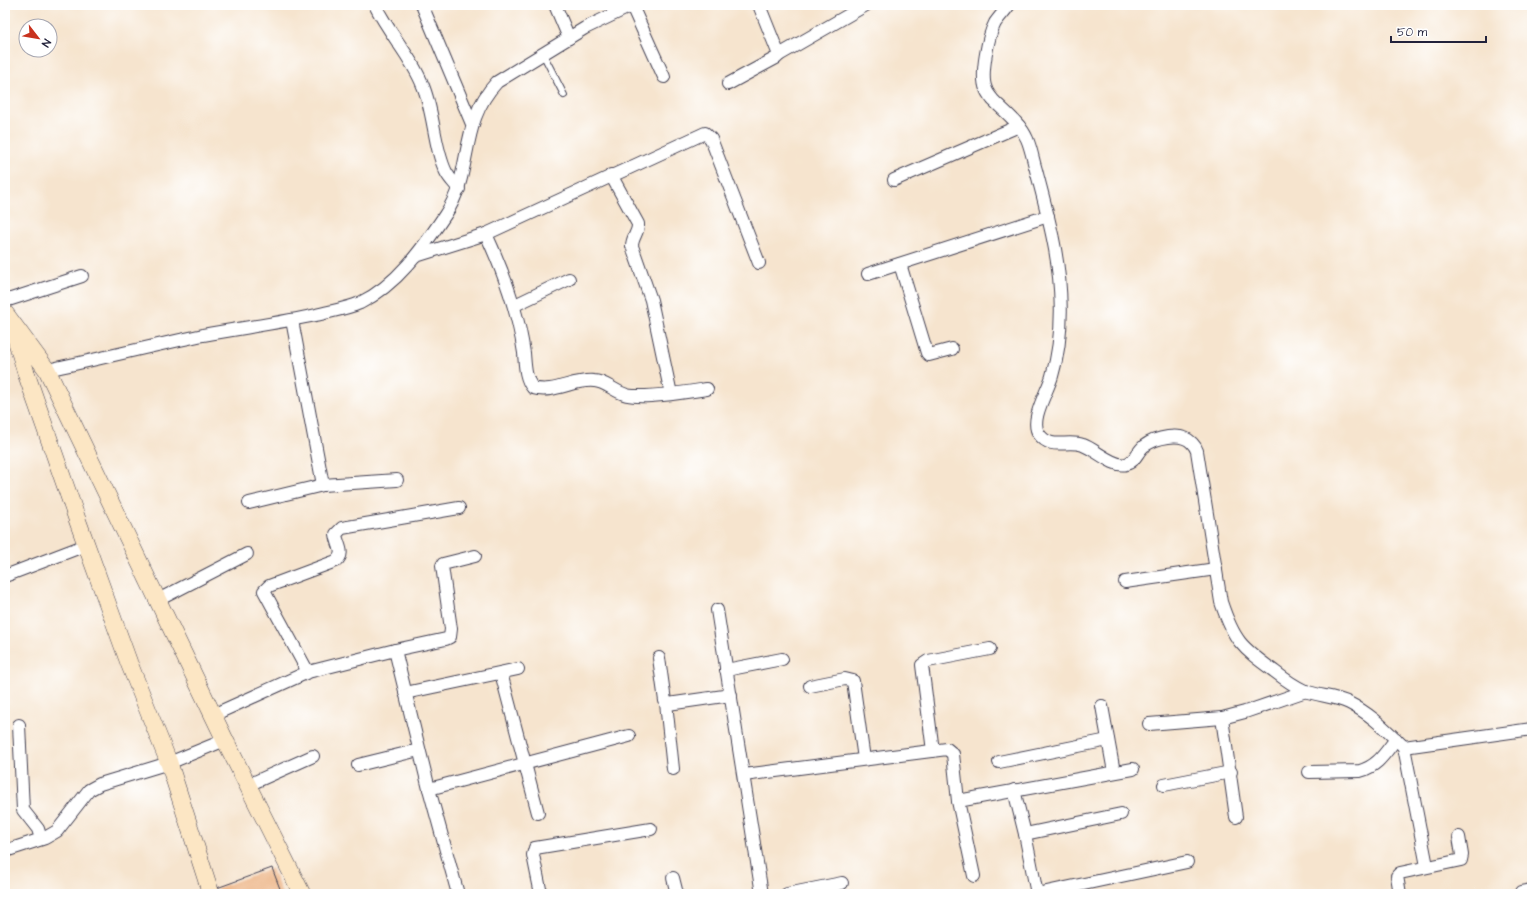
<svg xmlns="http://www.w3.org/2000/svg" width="1537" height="899" font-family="'Architects Daughter',sans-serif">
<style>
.building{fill:#ebaf7d}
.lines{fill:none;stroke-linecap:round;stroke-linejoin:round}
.lane-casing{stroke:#423f51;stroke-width:8}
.street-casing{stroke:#423f51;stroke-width:14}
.secondary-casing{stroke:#423f51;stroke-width:18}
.lane{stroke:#fff;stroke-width:6}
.street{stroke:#fff;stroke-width:12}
.secondary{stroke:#fce6c4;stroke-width:17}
</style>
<rect width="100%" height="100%" fill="#fff"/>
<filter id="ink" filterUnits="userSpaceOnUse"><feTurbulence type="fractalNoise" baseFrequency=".025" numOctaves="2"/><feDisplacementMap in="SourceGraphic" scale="8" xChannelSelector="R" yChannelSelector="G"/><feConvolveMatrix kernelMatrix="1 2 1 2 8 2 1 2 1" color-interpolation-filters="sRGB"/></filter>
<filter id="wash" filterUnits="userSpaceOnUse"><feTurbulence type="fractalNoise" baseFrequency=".012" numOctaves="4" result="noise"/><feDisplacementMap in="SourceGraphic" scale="16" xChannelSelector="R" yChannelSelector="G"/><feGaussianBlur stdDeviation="0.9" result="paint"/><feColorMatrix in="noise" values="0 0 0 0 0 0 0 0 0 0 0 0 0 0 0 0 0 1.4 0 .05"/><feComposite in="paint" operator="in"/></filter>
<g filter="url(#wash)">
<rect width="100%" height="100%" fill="#f6e4ce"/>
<g id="blocks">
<!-- building -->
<path class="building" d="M272,868L282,894H219L217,888Z"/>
</g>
</g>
<g filter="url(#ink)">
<use href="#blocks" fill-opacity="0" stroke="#423f51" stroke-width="1"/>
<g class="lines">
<!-- lane casing -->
<g class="lane-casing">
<path id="lane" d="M543,54L564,95"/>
</g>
<!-- street casing -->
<g class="street-casing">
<g id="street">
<path d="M375,5C389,34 412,57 423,86C434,112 434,148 446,172C449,178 454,183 459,189"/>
<path d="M422,5L472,124"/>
<path d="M555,5L569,38"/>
<path d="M1009,5C1005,11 999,17 995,23C988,36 980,76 986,89C987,93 991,97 993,100C1005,112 1020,123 1027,139C1031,148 1033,160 1036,170C1042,193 1048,215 1053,239C1062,282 1065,333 1052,376C1048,391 1029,420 1039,434C1051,451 1067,439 1083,445C1095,449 1114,468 1126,464C1135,462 1137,452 1144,446C1155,438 1181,431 1192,443C1194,445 1196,448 1197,451L1221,602C1234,641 1241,647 1274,671C1283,678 1294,686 1305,691C1319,696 1335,696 1349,703C1371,714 1386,730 1404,747L1532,729"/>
<path d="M632,6L664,77"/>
<path d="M779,55L866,5"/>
<path d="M728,84L776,58L779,55L759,5"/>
<path d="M611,175L638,224C639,232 632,237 632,246L651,300L671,394"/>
<path d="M894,180L1019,126"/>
<path d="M486,234C504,273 518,311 524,353C525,365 525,379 533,388C554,394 573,379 594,381C605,381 615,392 627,395C645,399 687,392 707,389"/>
<path d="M416,256L486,234L705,133L711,139L759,263"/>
<path d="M900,264L927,353L929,355L952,349"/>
<path d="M868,274L1048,216"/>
<path d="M5,301L82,276"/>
<path d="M515,305L569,279"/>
<path d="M292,320L323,485"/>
<path d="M47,370C99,359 151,346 203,335C241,328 279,323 316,315C331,311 346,309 360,303C397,285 423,248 445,215C474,173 458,123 497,82L585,28L633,5"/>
<path d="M249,503L323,485L397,480"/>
<path d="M459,508L342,528L336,534C337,545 346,553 336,561L269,586L264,591L308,672L395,650L446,639L450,637L451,629L442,566L443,564L475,556"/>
<path d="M5,576L86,545"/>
<path d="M1125,582L1216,569"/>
<path d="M158,600L247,554"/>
<path d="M717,610L762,894"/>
<path d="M395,650L429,789L458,894"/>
<path d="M659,658L665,701L668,704L731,695"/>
<path d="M726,670L782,659"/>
<path d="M501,673L538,813"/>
<path d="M810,686L845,679L853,681L864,759"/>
<path d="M405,693L518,669"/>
<path d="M666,703L673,769"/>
<path d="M1102,706L1114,772"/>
<path d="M213,715L308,672"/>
<path d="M1222,718L1236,817"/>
<path d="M1149,724L1222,718L1245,712L1306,691"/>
<path d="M19,725L23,810L38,829L41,839"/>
<path d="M1404,747L1427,866"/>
<path d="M933,751L922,665L928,661L990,649"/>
<path d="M999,762L1108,740"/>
<path d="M358,765L419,750"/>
<path d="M1309,772L1360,771C1378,766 1385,753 1396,739"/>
<path d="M744,775L947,749L953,754L958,801L974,876"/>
<path d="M248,785L313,756"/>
<path d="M1164,785L1231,772"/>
<path d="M429,789L629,736"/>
<path d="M1014,790L1025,834L1037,894"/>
<path d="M958,801L1133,769"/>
<path d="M1025,834L1121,814"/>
<path d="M5,851L45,838L57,831L89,790L100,784L169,763L225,740"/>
<path d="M673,878L677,894"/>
<path d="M1521,892L1532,890"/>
<path d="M541,894L533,855L535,848L651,829"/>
<path d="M787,894L842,883"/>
<path d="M1037,894L1187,862"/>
<path d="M1400,894L1397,876L1400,873L1461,860L1462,855L1459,837"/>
</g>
</g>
<!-- secondary casing -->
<g class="secondary-casing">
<g id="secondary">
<path d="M5,313L47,370L225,740L302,894"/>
<path d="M14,332L26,373L77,519L129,663L169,763L211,894"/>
</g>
</g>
<!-- lane -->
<use href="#lane" class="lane"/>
<!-- street -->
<use href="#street" class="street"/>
<!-- secondary -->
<use href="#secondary" class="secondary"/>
</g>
</g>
<!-- margin -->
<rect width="1537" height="899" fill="none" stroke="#fff" stroke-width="20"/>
<!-- north arrow -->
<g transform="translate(38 38) rotate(121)"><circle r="19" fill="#ffffff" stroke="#a7a7b1"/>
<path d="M0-3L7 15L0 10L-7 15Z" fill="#c8321e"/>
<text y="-6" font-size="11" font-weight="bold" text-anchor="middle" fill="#22223b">N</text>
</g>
<!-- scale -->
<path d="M1391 36v6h95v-6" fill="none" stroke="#22223b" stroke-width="2"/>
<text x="1397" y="36" font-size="12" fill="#22223b" stroke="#ffffff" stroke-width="3" paint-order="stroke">50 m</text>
</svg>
